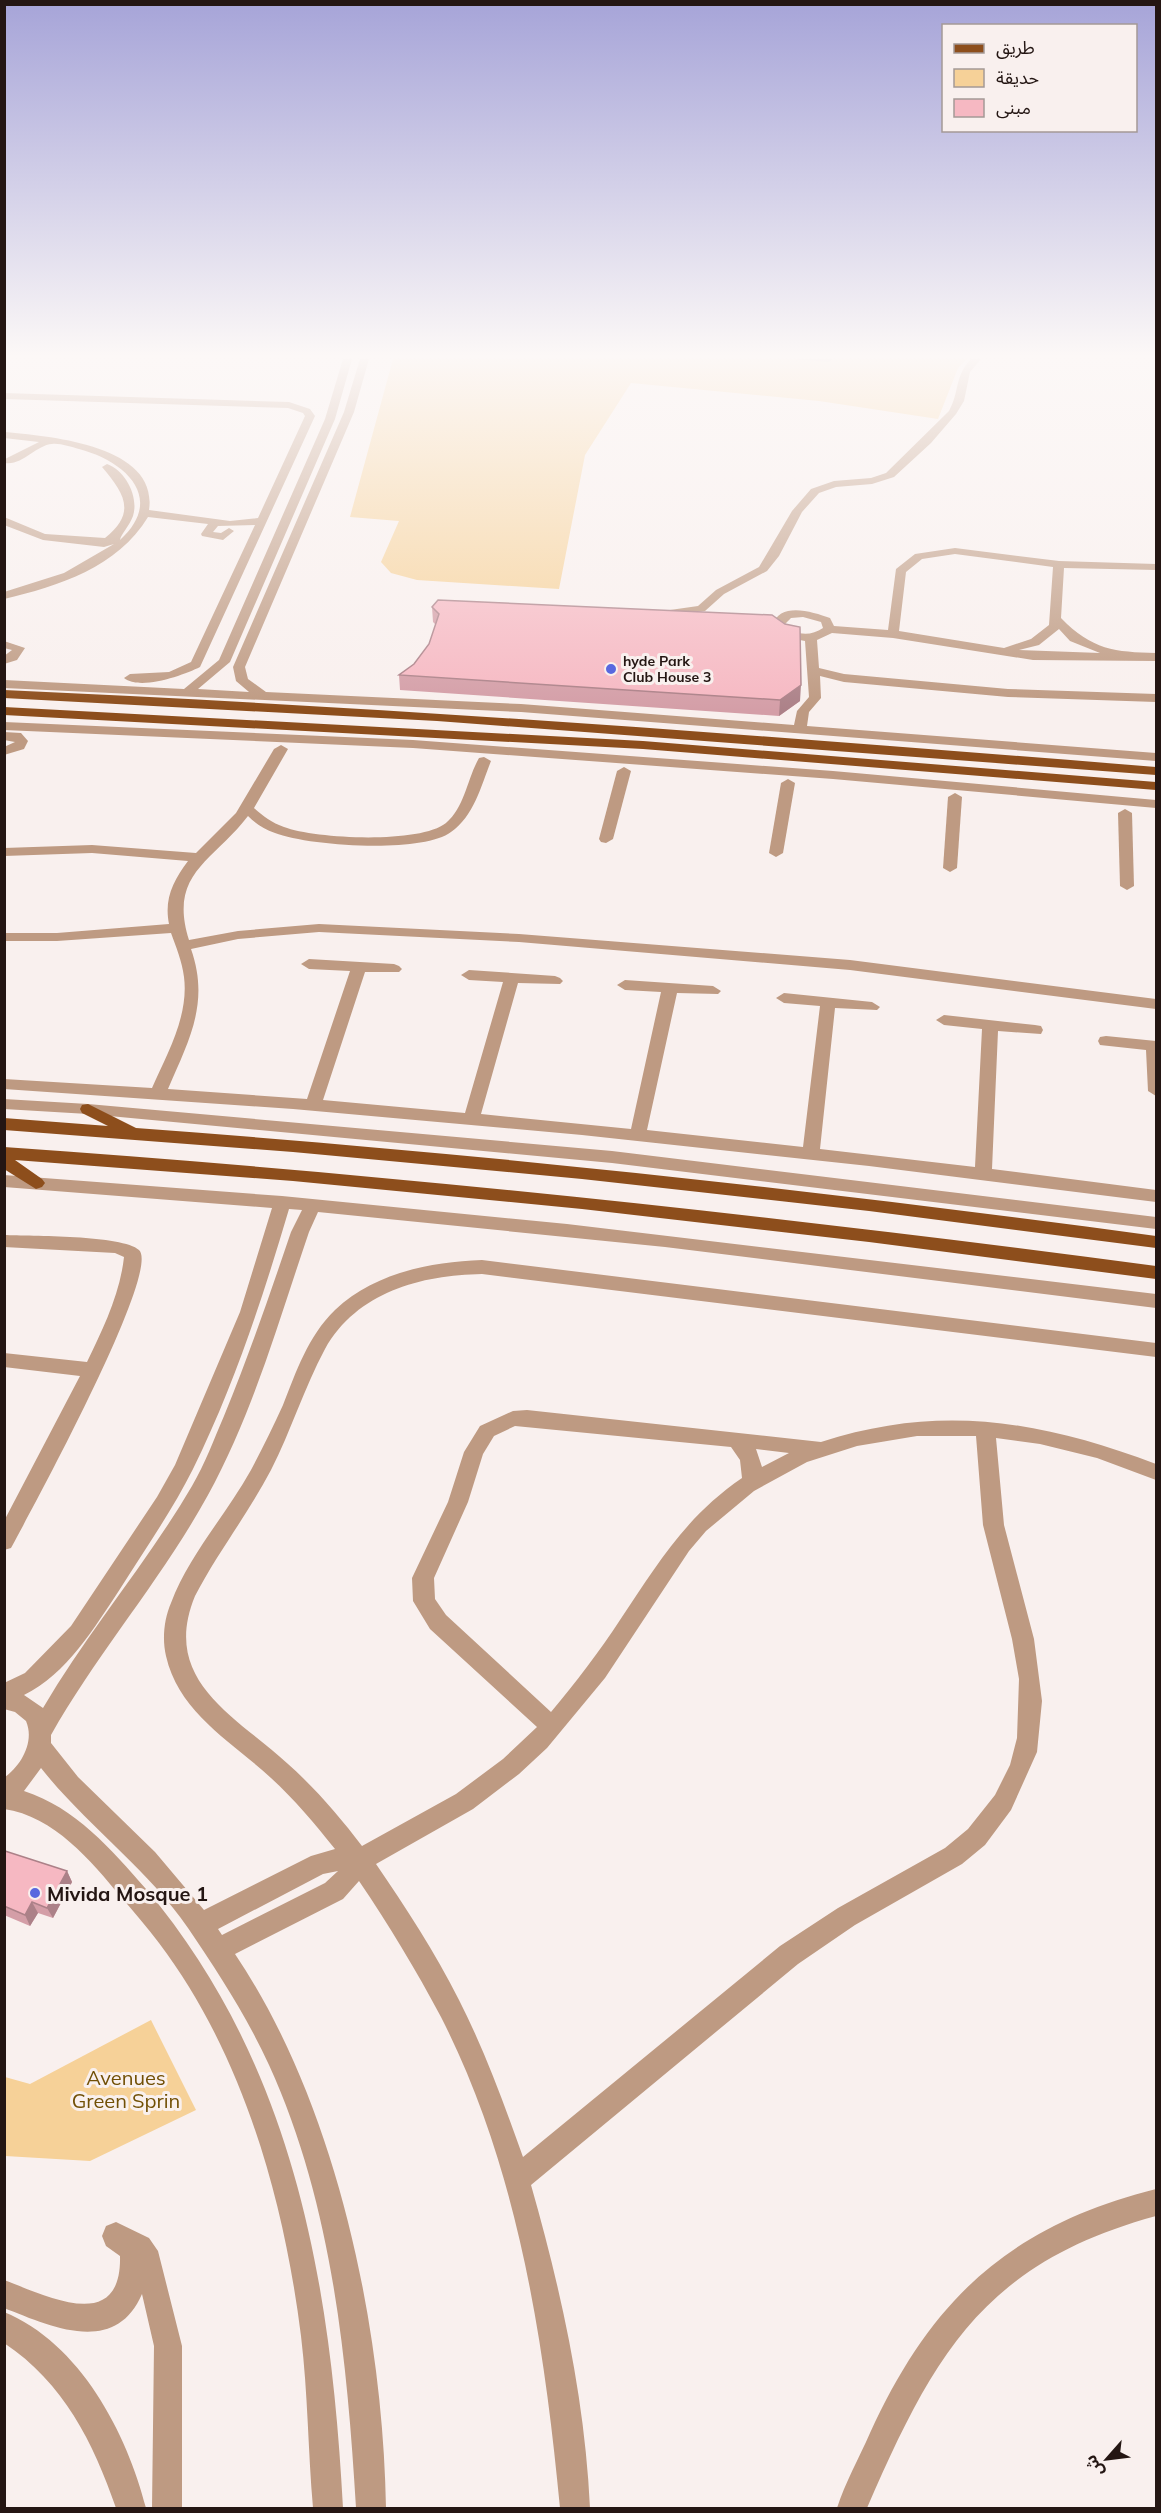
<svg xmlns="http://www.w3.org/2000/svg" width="1161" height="2513" font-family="Mulish,'Noto Sans Arabic',sans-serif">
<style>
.green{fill:#f6d198}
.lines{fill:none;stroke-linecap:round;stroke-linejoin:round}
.minor{fill:#be9a82;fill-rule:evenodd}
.major{fill:#8d4e1c;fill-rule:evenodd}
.wall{fill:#d49ea7}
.shaded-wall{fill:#ac8188}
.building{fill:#f6b8c2;stroke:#ac8188;stroke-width:1.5}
.poi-dot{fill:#5968df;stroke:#f9f0ee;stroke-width:2}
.labels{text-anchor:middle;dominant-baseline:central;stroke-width:6;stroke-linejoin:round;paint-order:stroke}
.far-poi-label{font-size:14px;font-weight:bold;fill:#241613;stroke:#f9f0ee;text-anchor:start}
.near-poi-label{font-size:20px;font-weight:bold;fill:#241613;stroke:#f9f0ee;text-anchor:start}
.near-park-label{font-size:20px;fill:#714f05;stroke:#f9f0ee}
</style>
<rect width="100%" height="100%" fill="#f9f0ee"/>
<!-- green -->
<g class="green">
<path d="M393,359H967L958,368L938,419L819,401L631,383L585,455L559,589L417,580L391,573L381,562L399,521L350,517Z"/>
<path d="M151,2020L196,2110L90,2161L5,2156V2077L30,2084Z"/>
</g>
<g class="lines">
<!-- minor -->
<g class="minor">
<path d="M343,359H352L335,419L230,662L198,689L249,692L236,681L233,667L344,412L360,359H369L354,412L245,667L248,679L266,692L521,704L794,725L797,711L809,697L805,641L784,637L772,626C780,601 812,612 830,618L834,626L888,630L896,569L915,554L955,548L1059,561L1156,564V570L1064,568L1061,618C1092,650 1115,652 1156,653V661L1033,660L893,638L832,633L817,640L819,668L844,674L1008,689L1156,694V702L1008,697L844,682L820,676L821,698L809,712L807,726L1156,753V761L521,712L4,688V680L184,689L219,660L325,419ZM955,554L1053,567L1049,625L1031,639L1004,648L899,631L906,572L922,559ZM803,617L821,622L823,628C810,637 795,635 784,625L791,618ZM1059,629L1070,641L1100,653L1019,650L1039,645Z"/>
<path d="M794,359H833L829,362Z"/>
<path d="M971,359H981L970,372L964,401L956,414L931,443L894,477L872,484L836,487L819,493L802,512L779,556L767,571L724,594L705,611L663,615V611L698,606L716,590L759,567L792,511L811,489L834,481L871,478L886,473L949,411C960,391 954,377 971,359Z"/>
<path d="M4,393L289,402L310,409L315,416L200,667C184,675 140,691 124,678L130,674L169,672L191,662L255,525L218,526L213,532L221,533L229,528L234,531L223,540L202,536L201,534L208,524L148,517C118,567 59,586 4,599V592L64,573L114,544L104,547L43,540L4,525V517L45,534L105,538C138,512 123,492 102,467L107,464C126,471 139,497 133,516C130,525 121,534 120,540C166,498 125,461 79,449C71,447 60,443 52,444C36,445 22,466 5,463V459L39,442L4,438V432C49,436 159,445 149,510L230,521L258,518L305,416L303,413L288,408L4,399Z"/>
<path d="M4,641L25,648L17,660L4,664V656L12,650L4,648Z"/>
<path d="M4,722L413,740L833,771L1156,800V808L833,779L413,748L4,730Z"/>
<path d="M4,732L21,733L28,741L24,749L4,755V747L15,742L4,740Z"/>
<path d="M281,745L288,749L254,808C263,816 272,823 284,827C315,839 420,844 446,823C465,807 467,779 479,758L484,757L491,761C481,786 474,816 451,832C422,854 308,846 275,833C264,829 256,824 248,816C213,862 168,873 189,940L238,931L319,924L519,934L850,960L1156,999V1009L850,970L519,942L319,932L238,939L191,949C210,1003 189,1040 168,1089L307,1099L350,971L309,969L301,964L309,959L394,964L399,966L402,969L399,972H365L323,1100L465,1113L503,982L469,980L461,975L469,970L555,976L560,978L563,981L560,984L518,983L481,1114L631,1129L661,992L625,990L617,985L625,980L713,986L721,991L718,994L677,993L647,1130L803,1147L820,1006L784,1003L776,998L784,993L872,1002L880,1007L877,1010L835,1008L820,1149L975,1167L982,1029L944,1025L936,1020L944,1015L1035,1025L1041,1026L1043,1030L1041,1034L998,1031L992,1169L1156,1190V1202L869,1166L582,1135L293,1109L4,1089V1079L152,1088C167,1054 189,1016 184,977C182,961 176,947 171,933L57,941H4V933H57L169,924C164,899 173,881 188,861L92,853L4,856V848L92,845L196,853L236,813L274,749Z"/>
<path d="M624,767L631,771L613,839L606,843L601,842L599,839L617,771Z"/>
<path d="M788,779L795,783L783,853L776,857L769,853L781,783Z"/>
<path d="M955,793L962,797L957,868L950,872L943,868L948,797Z"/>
<path d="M1125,809L1132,813L1134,886L1127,890L1120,886L1118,813Z"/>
<path d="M1106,1036L1156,1041V1096L1148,1091L1146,1050L1100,1045L1098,1041L1100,1037Z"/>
<path d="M4,1099L88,1104L612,1151L1156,1217V1229L612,1163L88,1114L4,1109Z"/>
<path d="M4,1175L282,1196L567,1224L1156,1294V1308L665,1247L318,1212L309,1232C279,1320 253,1413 208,1495C162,1579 98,1652 51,1735V1743L78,1777L155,1852L204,1910L311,1856L335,1849C315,1824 294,1799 271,1778C231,1741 179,1713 166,1656C162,1639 164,1619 171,1603C189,1555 226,1515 251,1470C262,1449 273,1427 283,1405C296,1372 308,1336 335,1310C374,1273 430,1262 482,1260L1156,1343V1357L482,1274C421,1275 357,1292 325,1349C304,1388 291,1431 271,1470C248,1514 218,1552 195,1596C160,1681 236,1716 288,1764C315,1788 340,1817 362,1846L456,1794L503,1759L537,1727L430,1629L413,1601L412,1578L448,1502L464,1452L480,1426L513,1411L527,1410L821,1442C941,1403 1041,1421 1156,1464V1480L1097,1458L1040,1444L996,1438L1004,1525L1034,1639L1042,1701L1037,1752L1011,1810L985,1845L962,1864L855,1925L798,1964L531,2185C561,2290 585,2399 590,2508H560C544,2341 518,2168 441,2017C416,1970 389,1925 359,1881L343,1899L235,1954C337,2105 383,2328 386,2508H356C347,2358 332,2203 269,2065C247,2017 218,1972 188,1928C147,1868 86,1825 41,1768L24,1791C76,1808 111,1849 146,1889C295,2066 331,2284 343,2508H313C308,2451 308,2394 301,2336C284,2200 243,2054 159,1943C147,1927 134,1912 121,1897C91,1861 54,1816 4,1809V1778C21,1766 35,1742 26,1721L15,1712L4,1709V1683L25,1673L71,1626L157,1497L175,1465L240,1312L272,1208L4,1187ZM289,1209L302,1210L291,1232C270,1294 249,1355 224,1416C214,1439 205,1464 192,1486C147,1563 88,1631 43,1708L24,1695C67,1674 94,1628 120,1589C145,1549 172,1511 193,1469C234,1386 263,1297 289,1209ZM515,1426L731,1447L740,1460L742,1478C685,1517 657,1565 620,1620C599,1652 576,1682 551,1712L446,1615L435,1599L434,1578L468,1502L483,1454L494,1436ZM917,1436H976L983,1525L1012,1639L1019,1679L1017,1738L1010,1765L995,1795L968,1829L945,1848L838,1908L780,1946L523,2157C504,2104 485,2051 459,2000C435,1952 406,1908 376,1864L473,1809L519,1774L547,1748L605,1678L689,1551L706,1531L754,1491L807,1462L857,1446ZM756,1449L789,1453L762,1467ZM338,1871L325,1883L222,1935L218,1929L323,1874Z"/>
<path d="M4,1235C30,1236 123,1235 139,1250C162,1271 29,1515 11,1548L4,1550V1521L80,1376L4,1367V1353L87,1362C103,1329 120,1294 124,1257L115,1253L4,1247Z"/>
<path d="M1156,2189V2216C984,2263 934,2354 867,2508H837C845,2483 859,2458 870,2433C932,2298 1010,2226 1156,2189Z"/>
<path d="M116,2222L149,2238L158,2251L182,2346V2508H152L154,2346L142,2294C115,2357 50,2326 4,2308V2280C47,2296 122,2335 120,2256L106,2246L102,2236L106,2226Z"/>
<path d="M4,2312C80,2343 127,2433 146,2508H116C93,2442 64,2383 4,2343Z"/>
</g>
<!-- major -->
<g class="major">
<path d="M4,690C389,707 772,736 1156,767V775L437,721L4,698Z"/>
<path d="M4,707L643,741L1156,782V790L643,749L4,715Z"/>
<path d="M88,1104L136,1128C477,1153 817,1190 1156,1236V1248L869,1211L582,1179L293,1152L4,1130V1118L108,1126L82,1113L80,1109L82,1105Z"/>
<path d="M4,1147C390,1174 773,1215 1156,1266V1279L869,1242L582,1209L293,1181L15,1160L42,1179L45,1183L42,1187L36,1189L4,1169Z"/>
</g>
</g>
<!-- wall -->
<g class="wall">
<path d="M432,607L800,701L779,716L400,690L399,675L414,664L429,644L436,625L433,622Z"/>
<path d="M4,1852L67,1871L72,1882L53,1918L38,1913L30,1926L4,1915Z"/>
</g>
<!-- shaded-wall -->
<g class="shaded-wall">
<path d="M801,685L800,701L779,716L780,700Z"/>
<path d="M67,1871L72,1882L53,1918L47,1908Z"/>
<path d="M32,1902L38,1913L30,1926L25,1915Z"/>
</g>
<!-- building -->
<g class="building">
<path d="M438,600L772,615L785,624L800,627L801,685L780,700L399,675L414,664L429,644L439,614L432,607Z"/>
<path d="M5,1851L67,1871L47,1908L32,1902L25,1915L4,1906V1852Z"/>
</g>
<!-- sky -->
<linearGradient id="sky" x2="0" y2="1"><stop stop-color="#a6a4d8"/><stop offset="0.5" stop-color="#fcf8f7"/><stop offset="1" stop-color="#fcf8f7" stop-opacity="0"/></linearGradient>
<rect width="1161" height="711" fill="url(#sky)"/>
<!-- markers -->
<g class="poi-dot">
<circle cx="611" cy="669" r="6"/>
<circle cx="35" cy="1893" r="6"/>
</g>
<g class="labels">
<!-- far-poi labels -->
<g class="far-poi-label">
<text x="623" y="661">hyde Park<tspan x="623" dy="16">Club House 3</tspan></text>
</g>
<!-- near-poi labels -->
<g class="near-poi-label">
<text x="47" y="1893">Mivida Mosque 1</text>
</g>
<!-- near-park labels -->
<g class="near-park-label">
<text x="126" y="2077">Avenues<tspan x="126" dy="23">Green Sprin</tspan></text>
</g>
</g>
<!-- border -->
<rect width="1161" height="2513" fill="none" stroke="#241613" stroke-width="12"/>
<!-- legend -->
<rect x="942" y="24" width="195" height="108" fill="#f9f0ee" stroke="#a49996" stroke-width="1.5"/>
<rect x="954" y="44" width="30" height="9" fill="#8d4e1c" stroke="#a49996" stroke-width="1.5"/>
<text x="996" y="54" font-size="18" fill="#241613">طريق</text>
<rect x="954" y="69" width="30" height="18" fill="#f6d198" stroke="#a49996" stroke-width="1.5"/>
<text x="996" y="84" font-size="18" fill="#241613">حديقة</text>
<rect x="954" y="99" width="30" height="18" fill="#f6b8c2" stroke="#a49996" stroke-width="1.5"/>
<text x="996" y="114" font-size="18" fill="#241613">مبنى</text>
<!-- north arrow -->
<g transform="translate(1107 2459) rotate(242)" stroke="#f9f0ee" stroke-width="4.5" paint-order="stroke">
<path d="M0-4.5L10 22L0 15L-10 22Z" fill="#241613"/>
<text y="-9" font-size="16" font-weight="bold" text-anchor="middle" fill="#241613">ش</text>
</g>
</svg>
